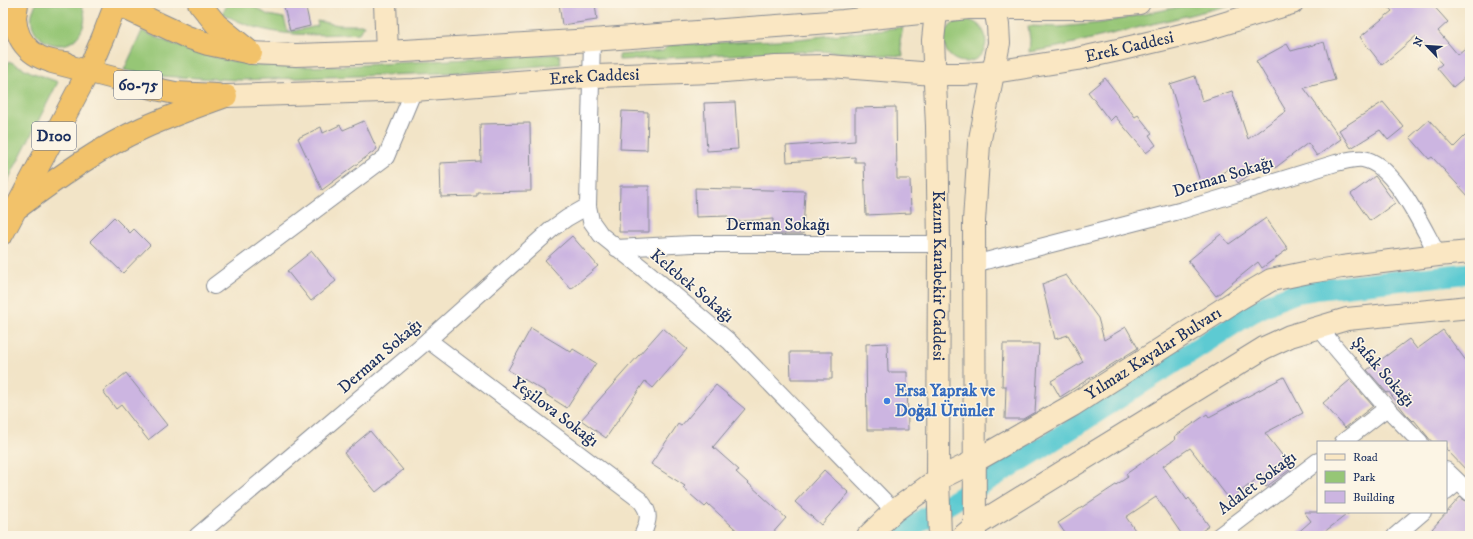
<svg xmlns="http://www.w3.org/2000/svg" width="1473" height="539" font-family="'IM FELL DW Pica',serif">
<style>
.green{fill:#96c676;stroke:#587a6a}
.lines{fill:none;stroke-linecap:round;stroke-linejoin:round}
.canal{stroke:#5dcad2;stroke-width:21}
.building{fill:#ccb5e1}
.street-casing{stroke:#868a92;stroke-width:18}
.secondary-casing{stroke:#868a92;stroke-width:24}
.highway-casing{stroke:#868a92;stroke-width:24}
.street{stroke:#fff;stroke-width:16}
.secondary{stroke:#fae7c3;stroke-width:22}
.highway{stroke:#f2c26a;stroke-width:22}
.shop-dot{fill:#3f7fe0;stroke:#fcf5e5;stroke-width:1.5}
.labels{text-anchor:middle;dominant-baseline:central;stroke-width:3;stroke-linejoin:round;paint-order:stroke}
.shield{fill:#fcf5e5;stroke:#5e6a86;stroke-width:1}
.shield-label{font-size:16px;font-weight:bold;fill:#1b2f5e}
.street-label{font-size:17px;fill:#1b2f5e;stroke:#fcf5e5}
.shop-label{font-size:17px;font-weight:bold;fill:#366cbe;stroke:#fcf5e5;text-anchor:start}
</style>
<rect width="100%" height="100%" fill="#fcf5e5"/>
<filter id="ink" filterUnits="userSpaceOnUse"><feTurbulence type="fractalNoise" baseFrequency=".025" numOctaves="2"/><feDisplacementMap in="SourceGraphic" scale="8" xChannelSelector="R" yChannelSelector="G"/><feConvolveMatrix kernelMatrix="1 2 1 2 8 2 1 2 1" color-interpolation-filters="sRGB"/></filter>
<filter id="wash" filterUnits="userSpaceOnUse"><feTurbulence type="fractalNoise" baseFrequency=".012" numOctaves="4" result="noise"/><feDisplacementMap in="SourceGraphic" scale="16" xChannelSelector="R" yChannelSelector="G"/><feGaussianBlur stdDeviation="0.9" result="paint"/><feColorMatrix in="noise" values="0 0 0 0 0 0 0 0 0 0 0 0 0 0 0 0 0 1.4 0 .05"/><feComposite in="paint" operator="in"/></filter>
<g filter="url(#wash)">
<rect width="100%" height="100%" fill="#f2e4c7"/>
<!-- green -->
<g class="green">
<path d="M37,3H80C85,10 86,19 83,27C69,65 14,36 37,3Z"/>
<path d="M229,3H248L268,15L284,18L288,32L318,26L317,21L339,25H364L359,33C312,36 264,38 222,13Z"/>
<path d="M1198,3H1239L1058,47L1029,52L1030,40L1028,26L1059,27L1101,23Z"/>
<circle cx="965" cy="41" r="21"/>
<path d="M903,27L900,41L903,56L815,51L619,60V55L663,51L668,45L798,39Z"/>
<path d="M142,31C173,45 207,57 240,62C291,70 345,66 395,63C450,60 505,57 559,54L561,64L472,72L241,80L157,76L124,70Z"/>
<path d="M9,61L31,72L58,82L3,190V77Z"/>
</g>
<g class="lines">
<!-- canal -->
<path class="canal" d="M899,536L925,518L1032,454L1253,312L1275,301L1296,293L1320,289L1470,273"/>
</g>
<g id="blocks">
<!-- building -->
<g class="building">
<path d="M283,3H305L310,26L290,31Z"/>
<path d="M559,3H595L597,20L562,25Z"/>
<path d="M1385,3H1431L1448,22L1438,31L1458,55L1470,45V73L1453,87L1437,68L1442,64L1416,36L1382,65L1360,37L1392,11Z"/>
<path d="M1324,42L1335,80L1304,88L1341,139L1317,156L1308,143L1275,168L1269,160L1238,183L1228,169L1202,188L1170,84L1195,76L1202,101L1232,91L1248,139L1286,111L1256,61L1287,44L1291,51Z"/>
<path d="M1105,78L1135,117L1138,115L1152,133L1149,135L1156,145L1146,153L1115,116L1110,121L1088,92Z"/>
<path d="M735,102L738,149L707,151L704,103Z"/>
<path d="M1383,102L1404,127L1388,140L1380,130L1351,148L1339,130Z"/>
<path d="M896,107L897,179H910L911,213L866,215L864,162H855V157L787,162L786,146L855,141V108Z"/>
<path d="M622,111L648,112L647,150L620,149Z"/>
<path d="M1429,120L1454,147L1470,131V198L1432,157L1429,159L1410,137Z"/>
<path d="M364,121L377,149L322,190L298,138L321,127L323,133L340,125L343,130Z"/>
<path d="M530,123L531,191L477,192V196L441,197L440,163L481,161L480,124Z"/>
<path d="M1375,176L1395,203L1370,221L1351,194Z"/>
<path d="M620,186H649V232H619Z"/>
<path d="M695,188L805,191L803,234H772L773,219L728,222V216L696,217Z"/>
<path d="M114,217L130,233L134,229L150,245L123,273L90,241Z"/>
<path d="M1266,218L1288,249L1262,268L1258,262L1216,296L1188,261L1221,234L1229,244Z"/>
<path d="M572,236L598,266L571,289L545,260Z"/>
<path d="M312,251L336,281L311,301L287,271Z"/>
<path d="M1066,275L1098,318L1104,340L1126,327L1138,348L1060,397L1051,381L1083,362L1068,335L1055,339L1042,284Z"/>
<path d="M531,328L571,352L573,349L596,363L567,408L545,394L546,392L508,370Z"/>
<path d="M663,328L687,349L653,388L645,381L606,438L581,420Z"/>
<path d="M1443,330L1470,366V474L1446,449V442H1432L1414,420L1413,421L1406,414L1389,392L1387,393L1367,370L1409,339L1417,349Z"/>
<path d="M887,343L888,372H907L908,430H867L866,344Z"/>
<path d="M1003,344H1039L1035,412L1023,419H1005L1006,386H1002Z"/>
<path d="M790,352H832V379H791Z"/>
<path d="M126,373L167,425L148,440L121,405L116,409L103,391Z"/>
<path d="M1284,377L1303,413L1265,433L1292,468L1266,487L1259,477L1230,500L1190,448L1163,466L1187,500L1189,498L1209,526L1195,536H1183L1156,497L1126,517L1139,536H1067L1058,523L1128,477L1126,474L1176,439L1174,437L1207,414L1209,417Z"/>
<path d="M1350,380L1373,406L1345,428L1323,403Z"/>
<path d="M716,385L745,409L713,447L739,470L736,472L786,518L770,536H743L708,504L705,507L683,488L685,486L651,464L678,424L681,426Z"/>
<path d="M370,431L403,470L376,492L344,453Z"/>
<path d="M824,470L849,493L821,525L795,502Z"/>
<path d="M1460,497L1464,500L1470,502V536H1441L1432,529Z"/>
<path d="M1304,512H1350L1319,536H1294L1311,521Z"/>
</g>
</g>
</g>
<g filter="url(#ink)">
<use href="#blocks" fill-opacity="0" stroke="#868a92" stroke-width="1"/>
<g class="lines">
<!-- street casing -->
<g class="street-casing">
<g id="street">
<path d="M592,40L588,206L591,221L601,235L651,275L730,342L894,511"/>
<path d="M616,248L692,244H939"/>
<path d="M974,264L1183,210L1336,163C1345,161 1354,158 1363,159C1395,164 1423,229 1438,255"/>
<path d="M214,286L386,157L414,90"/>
<path d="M1318,327L1387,408L1420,442"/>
<path d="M428,340L640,500C651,513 649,520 642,536"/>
<path d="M1343,442L1387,408"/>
<path d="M1446,470L1470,493"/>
<path d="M1446,492L1458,482"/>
<path d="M197,536L428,340L553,228L567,218L588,206"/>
<path d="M1219,536L1318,461"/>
<path d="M1395,536L1423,512"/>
</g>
</g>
<!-- secondary casing -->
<g class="secondary-casing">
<g id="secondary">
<path d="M385,3L387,52"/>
<path id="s1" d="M937,3L933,40L937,126L939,244L938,479L940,536"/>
<path d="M251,53L296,55L387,52L592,40L843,21L968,8H1091L1139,3"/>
<path id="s2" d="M226,96L414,90L596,76L712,72L776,67L829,66L934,74H963L994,72L1077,59L1118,50L1203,30L1292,3"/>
<path id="s3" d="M868,536L894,511L938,479L975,461L1073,405L1237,300L1271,280L1309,272L1342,267L1438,255L1470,252"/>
<path d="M963,536L975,526L1264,348L1290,336L1347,319L1470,307"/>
<path d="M975,536L974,221L979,144L999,43L998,25L994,3"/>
</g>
</g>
<!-- highway casing -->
<g class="highway-casing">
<g id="highway">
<path d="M17,3C17,8 15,14 15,18C17,48 39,62 66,63"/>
<path d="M114,3L187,37L208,44L251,53"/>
<path d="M199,3L216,24L249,51"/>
<path d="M52,62L156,89L175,93L217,95"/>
<path d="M20,206C59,177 99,148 143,128C170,116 198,106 226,96"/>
<path d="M3,233L88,72L103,37L116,3"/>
</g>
</g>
<!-- street -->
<use href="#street" class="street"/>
<!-- secondary -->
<use href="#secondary" class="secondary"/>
<!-- highway -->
<use href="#highway" class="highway"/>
</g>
</g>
<!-- markers -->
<circle class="shop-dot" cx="887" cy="401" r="4"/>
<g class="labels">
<!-- shield labels -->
<g class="shield">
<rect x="114" y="71" width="48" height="28" rx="3"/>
<rect x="32" y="122" width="44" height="28" rx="3"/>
</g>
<g class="shield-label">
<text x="138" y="85">60-75</text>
<text x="54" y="136">D100</text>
</g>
<!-- street labels -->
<g class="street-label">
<text stroke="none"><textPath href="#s2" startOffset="907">Erek Caddesi</textPath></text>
<text stroke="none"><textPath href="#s2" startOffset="369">Erek Caddesi</textPath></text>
<text transform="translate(1223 177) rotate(-17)">Derman Sokağı</text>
<text x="778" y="225">Derman Sokağı</text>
<text stroke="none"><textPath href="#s1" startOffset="273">Kazım Karabekir Caddesi</textPath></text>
<text transform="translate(692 286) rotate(40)">Kelebek Sokağı</text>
<text stroke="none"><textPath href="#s3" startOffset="340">Yılmaz Kayalar Bulvarı</textPath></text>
<text transform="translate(380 356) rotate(-41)">Derman Sokağı</text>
<text transform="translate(1383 372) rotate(49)">Şafak Sokağı</text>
<text transform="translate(555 412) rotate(37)">Yeşilova Sokağı</text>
<text transform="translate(1257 483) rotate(-37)">Adalet Sokağı</text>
</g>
<!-- shop labels -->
<g class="shop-label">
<text x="895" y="391">Ersa Yaprak ve<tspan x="895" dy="20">Doğal Ürünler</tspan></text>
</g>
</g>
<!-- margin -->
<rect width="1473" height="539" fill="none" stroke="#fcf5e5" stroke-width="16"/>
<!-- legend -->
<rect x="1317" y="441" width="130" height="72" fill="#fcf5e5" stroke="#a2a6af"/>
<rect x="1325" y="454" width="20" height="6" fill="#fae7c3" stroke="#a2a6af"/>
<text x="1353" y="461" font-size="12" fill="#1b2f5e">Road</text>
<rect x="1325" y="471" width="20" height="12" fill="#96c676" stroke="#a2a6af"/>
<text x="1353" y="481" font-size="12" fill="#1b2f5e">Park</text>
<rect x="1325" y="491" width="20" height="12" fill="#ccb5e1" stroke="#a2a6af"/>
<text x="1353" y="501" font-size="12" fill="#1b2f5e">Building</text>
<!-- north arrow -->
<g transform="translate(1427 46) rotate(295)" stroke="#fcf5e5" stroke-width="3" paint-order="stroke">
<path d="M0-3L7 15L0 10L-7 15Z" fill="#1b2f5e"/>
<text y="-6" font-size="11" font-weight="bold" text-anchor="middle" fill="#1b2f5e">N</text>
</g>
</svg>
